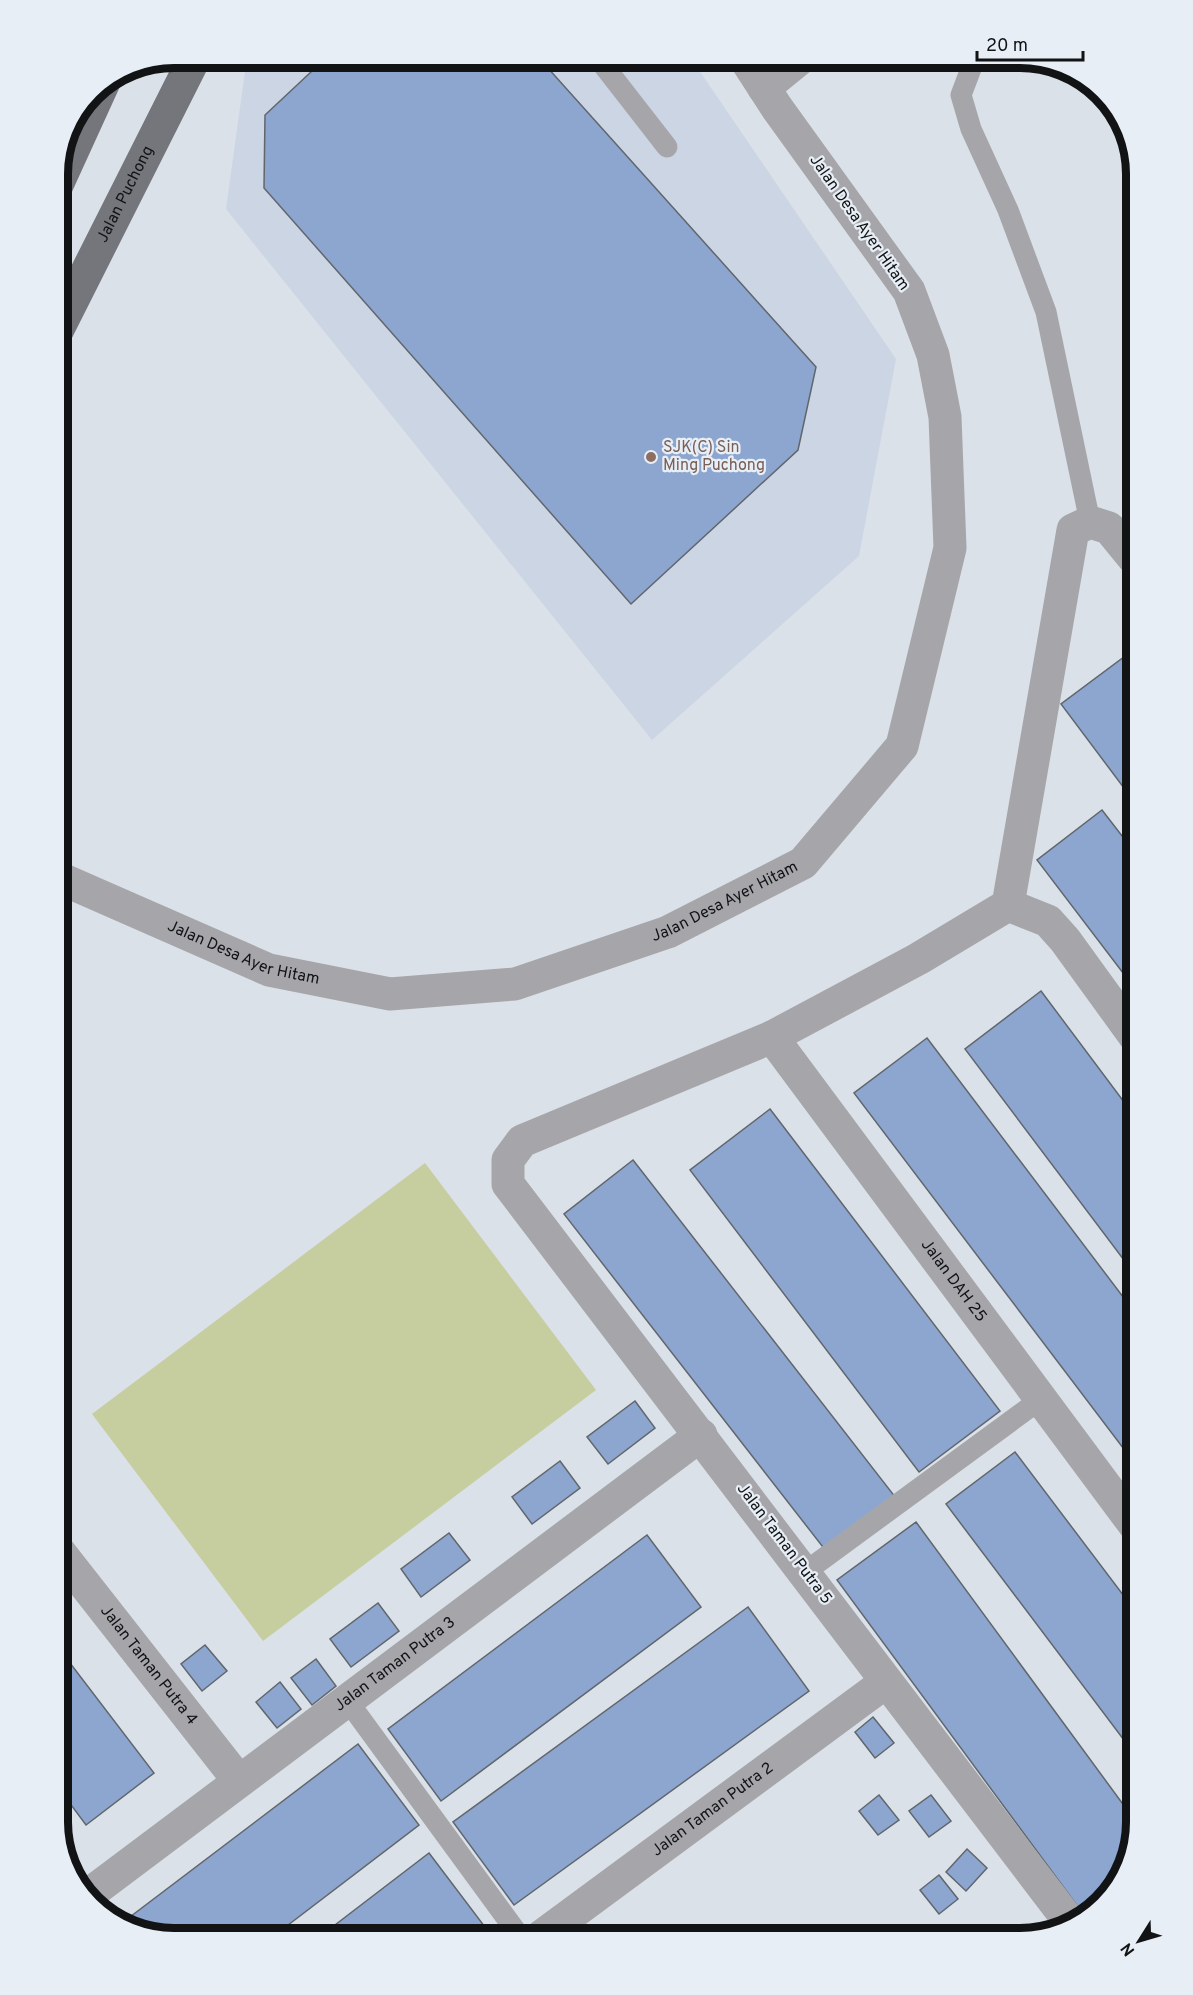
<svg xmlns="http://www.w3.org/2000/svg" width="1193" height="1995" font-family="Overpass,sans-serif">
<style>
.built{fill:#ccd5e4}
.green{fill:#c6cd9f}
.building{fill:#8ca6cf;stroke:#61666d;stroke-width:1.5}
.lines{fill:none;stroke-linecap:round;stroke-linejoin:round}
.service{stroke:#a6a6aa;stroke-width:21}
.minor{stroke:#a6a6aa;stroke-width:33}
.primary{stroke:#75757c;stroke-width:33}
.education-dot{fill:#8d6e63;stroke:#e8eef6;stroke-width:2}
.labels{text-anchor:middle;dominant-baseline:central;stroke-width:4.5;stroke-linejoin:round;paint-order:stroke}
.street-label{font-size:16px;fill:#111315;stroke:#e8eef6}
.education-label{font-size:16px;fill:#785e54;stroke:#e8eef6;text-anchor:start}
.rim{fill:none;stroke:#111315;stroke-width:8}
</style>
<rect width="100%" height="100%" fill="#dbe1e9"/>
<!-- built -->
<path class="built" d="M247,57H690L896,359L859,556L652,740L226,209Z"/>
<!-- green -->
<path class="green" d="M425,1163L596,1390L263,1641L92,1414Z"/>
<!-- building -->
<g class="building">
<path d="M327,57H538L816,367L798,450L631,604L264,188L265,115Z"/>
<path d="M1136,648V804L1061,704Z"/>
<path d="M1102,810L1136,854V990L1037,860Z"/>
<path d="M1041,991L1136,1118V1276L965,1049Z"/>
<path d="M927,1038L1136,1314V1465L854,1093Z"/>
<path d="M770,1109L1000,1411L919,1472L690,1170Z"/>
<path d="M633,1160L896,1498L826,1551L564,1214Z"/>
<path d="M635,1401L655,1428L608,1464L587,1437Z"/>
<path d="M1015,1452L1136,1612V1756L946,1504Z"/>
<path d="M560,1461L580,1488L532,1524L512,1497Z"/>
<path d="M916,1522L1136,1822L1117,1886L1084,1915L837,1580Z"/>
<path d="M449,1533L470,1560L421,1597L401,1569Z"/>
<path d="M647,1535L701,1607L441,1801L388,1729Z"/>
<path d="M378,1603L399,1631L351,1667L330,1639Z"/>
<path d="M748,1607L809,1691L514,1905L453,1822Z"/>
<path d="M205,1645L227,1671L202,1691L181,1664Z"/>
<path d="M57,1646L154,1773L86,1825L57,1786Z"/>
<path d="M316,1659L336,1686L312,1705L291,1678Z"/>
<path d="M280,1682L301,1709L277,1728L256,1702Z"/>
<path d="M873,1717L894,1743L875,1758L855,1732Z"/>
<path d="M358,1744L419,1825L271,1938H166L122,1923Z"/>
<path d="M879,1795L899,1820L878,1835L859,1811Z"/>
<path d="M931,1795L951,1821L929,1837L909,1811Z"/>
<path d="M967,1849L987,1868L966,1891L946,1872Z"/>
<path d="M429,1853L488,1931L478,1938H318Z"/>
<path d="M939,1875L958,1899L939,1914L920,1890Z"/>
</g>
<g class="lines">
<!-- service -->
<g class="service">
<path d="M597,57L667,147"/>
<path d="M981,57L972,66L961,95L971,129L1008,210L1046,312L1090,522"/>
<path d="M805,1572L1041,1399"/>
<path d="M347,1700L521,1938"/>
</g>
<!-- minor -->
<g class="minor">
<path d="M764,88L802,57"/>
<path id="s1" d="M57,877L269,970L390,994L515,984L668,932L803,863L902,746L950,548L945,417L933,355L909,291L777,108L744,57"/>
<path d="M1008,905L1048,921L1065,940L1136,1038"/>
<path id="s2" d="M772,1037L1136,1527"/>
<path id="s3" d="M57,1549L239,1781"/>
<path id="s4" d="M88,1895L701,1435"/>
<path d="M1072,1925L508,1184V1160L522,1141L772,1037L918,959L1008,905L1073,530L1090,522L1109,528L1136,561"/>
<path id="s5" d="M539,1938L886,1682"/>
</g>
<!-- primary -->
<g class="primary">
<path d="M57,185L104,82"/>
<path id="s6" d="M57,331L195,57"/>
</g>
</g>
<!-- markers -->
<circle class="education-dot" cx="651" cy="457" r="6"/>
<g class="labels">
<!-- street labels -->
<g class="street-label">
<text stroke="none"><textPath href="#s6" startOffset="153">Jalan Puchong</textPath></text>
<text transform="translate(859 223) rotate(55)">Jalan Desa Ayer Hitam</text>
<text stroke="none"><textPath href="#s1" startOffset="706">Jalan Desa Ayer Hitam</textPath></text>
<text stroke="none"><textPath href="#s1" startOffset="202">Jalan Desa Ayer Hitam</textPath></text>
<text stroke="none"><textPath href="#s2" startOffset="304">Jalan DAH 25</textPath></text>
<text transform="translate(784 1544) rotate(53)">Jalan Taman Putra 5</text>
<text stroke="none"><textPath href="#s3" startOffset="148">Jalan Taman Putra 4</textPath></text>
<text stroke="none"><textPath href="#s4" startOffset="384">Jalan Taman Putra 3</textPath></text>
<text stroke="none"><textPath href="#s5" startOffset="216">Jalan Taman Putra 2</textPath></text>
</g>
<!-- education labels -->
<g class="education-label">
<text x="663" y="448">SJK(C) Sin<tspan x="663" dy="18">Ming Puchong</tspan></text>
</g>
</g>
<!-- crop -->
<path d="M0 0H1193V1995H0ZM174 68H1020A106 106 0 0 1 1126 174V1822A106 106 0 0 1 1020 1928H174A106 106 0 0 1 68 1822V174A106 106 0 0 1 174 68Z" fill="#e8eef6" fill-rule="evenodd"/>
<path class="rim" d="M174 68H1020A106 106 0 0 1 1126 174V1822A106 106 0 0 1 1020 1928H174A106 106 0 0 1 68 1822V174A106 106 0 0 1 174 68Z"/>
<!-- north arrow -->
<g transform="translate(1139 1941) rotate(233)" stroke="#e8eef6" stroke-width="4.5" paint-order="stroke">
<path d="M0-4.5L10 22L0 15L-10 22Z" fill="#111315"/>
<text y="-9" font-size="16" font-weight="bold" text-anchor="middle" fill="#111315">N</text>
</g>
<!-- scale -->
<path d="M977 51v9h106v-9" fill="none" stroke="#111315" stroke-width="3"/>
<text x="986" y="51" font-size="18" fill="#111315" stroke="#e8eef6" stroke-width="4.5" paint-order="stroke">20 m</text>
</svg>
